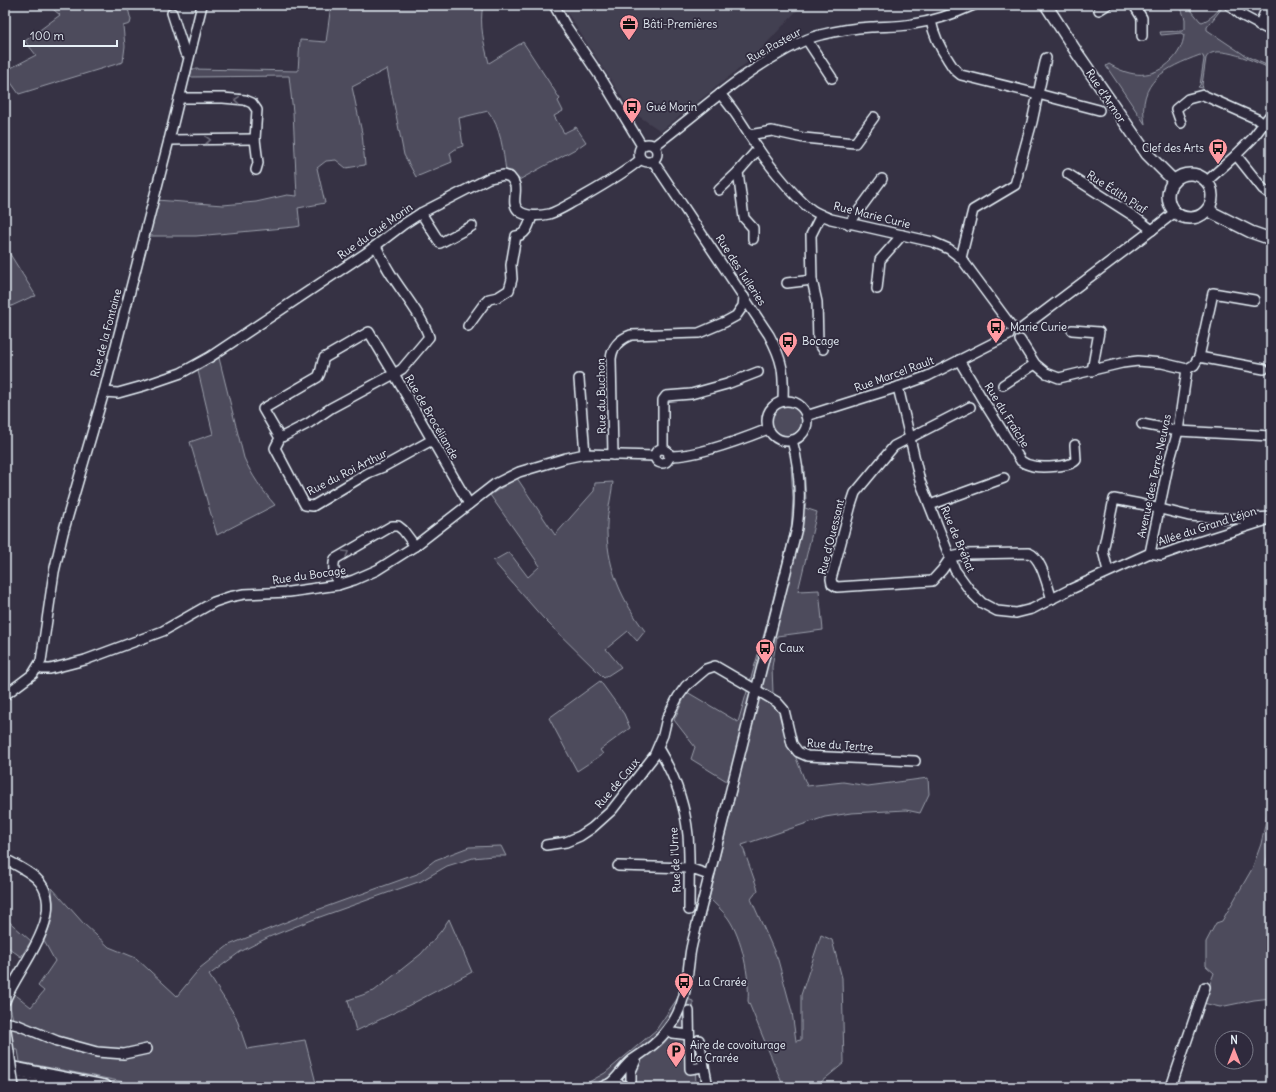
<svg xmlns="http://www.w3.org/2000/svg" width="1276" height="1092" font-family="Delius,sans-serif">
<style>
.built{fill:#433f51}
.green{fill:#4d4b5c;stroke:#9a9eaa}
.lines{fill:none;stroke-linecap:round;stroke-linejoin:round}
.minor-casing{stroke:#e8f1f8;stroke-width:12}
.major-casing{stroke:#e8f1f8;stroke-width:14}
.highway-casing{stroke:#e8f1f8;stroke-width:16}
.minor{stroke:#2f2a3d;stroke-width:9}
.major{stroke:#2f2a3d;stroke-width:11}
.highway{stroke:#2f2a3d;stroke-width:13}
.minor-bridge-casing{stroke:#e8f1f8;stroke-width:12;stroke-linecap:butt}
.minor-bridge{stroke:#2f2a3d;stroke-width:9}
.oneway{stroke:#70707e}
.labels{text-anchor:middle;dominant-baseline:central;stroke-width:3.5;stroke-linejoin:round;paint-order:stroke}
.poi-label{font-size:11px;fill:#e8f1f8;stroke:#2f2a3d;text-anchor:start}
.street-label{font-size:11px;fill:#e8f1f8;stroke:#2f2a3d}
</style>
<rect width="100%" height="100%" fill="#363244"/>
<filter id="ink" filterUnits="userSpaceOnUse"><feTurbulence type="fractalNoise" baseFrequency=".025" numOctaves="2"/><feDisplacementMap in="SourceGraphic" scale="8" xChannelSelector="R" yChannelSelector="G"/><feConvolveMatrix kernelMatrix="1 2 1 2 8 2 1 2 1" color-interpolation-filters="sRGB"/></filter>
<g filter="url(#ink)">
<!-- built -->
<path class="built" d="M562,5H802L754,57L661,131L631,111Z"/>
<!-- green -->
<g class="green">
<path d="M48,5H127L131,20L130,24L123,26L125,46L123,62L19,94L5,74V71L36,55L25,41L60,15Z"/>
<path d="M331,5H483C479,25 484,44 489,63L523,42L560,99L558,101L563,111L554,116L564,133L576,127L586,142L579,147L519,180L512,171H506C503,151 501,127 488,111L459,118L463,146L457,148L450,153L452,162L416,177L404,155L387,69L352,87L362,133L365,165L346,168L336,160L326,161L317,168L325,203L298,208L300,226L295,227L196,236H150L147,233L156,200L223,205L256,202L287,195L297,196L293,112L289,76L190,77L192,69L298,71L300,40L326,42Z"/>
<path d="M1180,5H1187L1200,21L1202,22C1209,20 1219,11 1222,5L1224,7L1222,8L1207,27V30L1246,56L1271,67V69C1260,64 1214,41 1206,58L1202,85L1203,88L1198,87L1200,85L1204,59L1203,56L1200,55C1165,68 1137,81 1145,124L1106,66L1109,64C1130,77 1153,80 1172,60C1178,54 1183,45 1184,35L1181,33L1161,35L1160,32L1182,31L1185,29V19Z"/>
<path d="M5,246L36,296L31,297L5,309Z"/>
<path d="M219,358L244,458C252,476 262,490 275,505L217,535L190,442L213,434L198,371Z"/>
<circle cx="787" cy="421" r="15"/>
<path d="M791,466L804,467L806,500L805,508L817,512L798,591L819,590L823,630L777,636L772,667L773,693L788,706L795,739L801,750L796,758L807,786L843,782L868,786L928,778L929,794L920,813L906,810L851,813L825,817L742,845L758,890L751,899L778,960L792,1012L796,1041L801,1040V995L821,935L832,940L842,978L844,1063L815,1087H782V1083L748,1001C750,977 742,938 728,918C723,911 715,904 709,898L738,783L725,780L691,759L695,747L674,720L687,692L738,722L764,634L791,530L793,499Z"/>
<path d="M517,478L555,535L594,491L595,483L613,482C611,498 606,517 607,533C608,570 623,602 645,631L637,641L628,631L606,649L621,667L604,678L543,618L493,561L509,552L528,577L540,566L490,495Z"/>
<path d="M600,681L624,714L630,728L600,750L603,754L577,771L549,718Z"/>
<path d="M1271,797V843L1265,867L1271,877L1270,964L1271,998L1254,1000L1220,1007L1203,1003L1214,973L1206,966V942L1216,923L1222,921L1252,869L1261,844Z"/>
<path d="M501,846L506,856H493L473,858L447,866L421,881L317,918L269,937L240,952L209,975L236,1017L247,1049L305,1040L317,1087H150L20,1062L18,1050L5,1049V1019H13L10,1007L12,992L31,1007L44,991L38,986L55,961L44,941L52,920L53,905L52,888L84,924L109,947L136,958L177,996L200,968L229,945L306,914L417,874L435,860L469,847Z"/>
<path d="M5,918L31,941L21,957L5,945Z"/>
<path d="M449,919L472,972L402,1009L356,1031L348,1000L374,991L397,973L421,954L441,931Z"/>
<path d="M679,996L693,1001L696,1087H580L605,1073L656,1030Z"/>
</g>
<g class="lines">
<!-- minor casing -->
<g class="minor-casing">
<g id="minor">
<path d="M554,5L564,23L603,81L642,146"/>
<path d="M1134,5L1142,18V36"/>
<path d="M1229,5L1241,15L1271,31"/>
<path d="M1099,10L1107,5"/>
<path d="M172,13L185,53L189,55"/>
<path d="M931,21C934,36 939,46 947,58C952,66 953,69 961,75L1038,94L1032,122L1019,169"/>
<path d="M1259,26L1268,5"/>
<path d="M807,40L832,78"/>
<path d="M1046,58L1038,94L1099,110"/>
<path d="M720,94C735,110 745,129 757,147C769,165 795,198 812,210C818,214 824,216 831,219L933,242L949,249L961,258L1012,327"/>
<path d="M179,98H223L245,100L252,103L257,110L255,139L258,163L256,170"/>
<path d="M1181,123L1176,109L1188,99L1203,95L1257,119L1263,124"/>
<path d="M749,135L772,131L804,138L855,143L874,117"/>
<path d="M169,140L255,139"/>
<circle cx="648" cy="153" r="9"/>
<path d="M654,146C697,114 736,77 784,51C795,45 807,38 820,35C836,31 854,28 871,27C885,26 899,27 913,24C935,21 954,14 974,5"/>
<path d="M1236,155L1263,189L1271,195"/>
<path d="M653,161L769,335C783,361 784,372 783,401"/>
<path d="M1068,174L1135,217L1152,230"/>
<path d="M1207,181L1236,155L1252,139L1271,114"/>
<path d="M719,190L738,172"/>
<path d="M421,213L440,243L472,226"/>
<path d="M821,215L811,235L812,280L817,302L818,342L823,349"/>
<path d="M849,224L882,179"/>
<path d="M753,239V228L744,218L738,172L758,149"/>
<path d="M376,246C380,254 384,263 389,271C402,293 420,312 429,337L402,369L394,374L469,504"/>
<path d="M961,258L973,210L1015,185L1018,174"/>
<path d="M787,283L812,280"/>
<path d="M877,289L880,260L902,235"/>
<path d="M468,326L484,304L489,299L498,297L509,290L512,279L511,265L516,236C527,235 529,224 532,216"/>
<path d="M1021,329L1152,230L1175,212"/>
<path d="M1072,330L1099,332L1092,371"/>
<path d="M1020,340L1035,364L1046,373L1059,378L1122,363L1138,361L1162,363L1187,369"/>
<path d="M1199,357L1264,369"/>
<path d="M959,360L981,397L1021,461C1025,464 1028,465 1033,466C1042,468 1071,467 1076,460L1075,445"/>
<path d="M579,379L585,454"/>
<path d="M1003,385L1035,364"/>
<path d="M898,387L920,481L955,570L971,592L982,603L997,611L1016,613L1032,609L1069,590L1150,553L1168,466L1178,431L1187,369L1194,365L1199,357L1213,293L1254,300"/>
<path d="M104,392L118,393L143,386L181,373L210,357L366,253L404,224L421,213L489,178L504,175L510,177C512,179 514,182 515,185C517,194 511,204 519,211C526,217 540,216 549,214C559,211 569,204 579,199C600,187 622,175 641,159"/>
<circle cx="787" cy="421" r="20"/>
<path d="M970,407L894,446L855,493L851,505L831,579L832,584L837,587L932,581L942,570L951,557L965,554L1029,553C1042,558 1047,586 1052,599"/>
<path d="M806,416L898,387L928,376L1009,335"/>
<path d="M1142,424L1178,431L1271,436"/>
<path d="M280,438L263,409L318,377C322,371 321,364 324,358L369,332L394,374L331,408L309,423L280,438L275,448L305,505L313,506L368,473L383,467L432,440"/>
<path d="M663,449V400L666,396L691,394L727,384L758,372"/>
<circle cx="662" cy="456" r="7"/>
<path d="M613,455L611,359C612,347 620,339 631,335L699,333L725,322L736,316L743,306L744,297"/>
<path d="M669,456C696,457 743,439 768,429"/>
<path d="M930,505L1004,478"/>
<path d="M1150,553L1161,555L1192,544L1264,521"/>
<path d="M1108,571L1103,551L1114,499L1140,504L1189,516L1239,519L1271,517"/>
<path d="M338,585C335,576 332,568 335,559L392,526H398L403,530L415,546"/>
<path d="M38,667L42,669H50L85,660L163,631L214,602L229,597L244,594L289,592L338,585L354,580L377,570L415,546L495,484L519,472L566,458L585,454L655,456"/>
<path d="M5,695L33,674L41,661L54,572L63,533L104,392L169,140L202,5"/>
<path d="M658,748C674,774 685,805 688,835C690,860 689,885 689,910"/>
<path d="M546,845L566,842L580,836L592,828L612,810L654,756L663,735L667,718L678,697L686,686L706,669L715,666L777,702L784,710L792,744L798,752L807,756L915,761"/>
<path d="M5,859C16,865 27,870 36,878C71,911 17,969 5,1001"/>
<path d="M618,866L689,868L709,875"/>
<path d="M689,1011L690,1069L703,1067"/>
<path d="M5,1022L18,1025L57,1041L97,1052L124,1054L147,1049"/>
<path d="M5,1023L9,1052"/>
<path d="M668,1030L673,1033L689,1035"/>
<path d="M699,1040L708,1087"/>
<path d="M609,1084C618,1078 623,1067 632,1060C645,1051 658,1043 667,1030C685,1009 687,981 690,955C691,946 694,937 696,928L797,528C801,499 800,469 792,440"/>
<path d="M602,1087C611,1082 618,1083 627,1087"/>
<path d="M631,1087V1071L636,1060"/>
<path d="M1171,1087L1205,987"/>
</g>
</g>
<!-- major casing -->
<g class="major-casing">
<g id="major">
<path d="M1046,5L1077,53L1147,154L1174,181"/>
<circle cx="1190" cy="196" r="22"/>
<path d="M1209,208L1213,213L1251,232L1271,239"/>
</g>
</g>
<!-- highway casing -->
<g class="highway-casing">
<g id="highway">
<path d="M5,1067L105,1087"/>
<path d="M5,1080L41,1087"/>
</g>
</g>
<!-- minor -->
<use href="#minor" class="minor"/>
<!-- major -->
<use href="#major" class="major"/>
<!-- highway -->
<use href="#highway" class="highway"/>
<!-- minor-bridge casing -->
<g class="minor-bridge-casing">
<path id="minor-bridge" d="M9,1052L14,1087"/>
</g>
<!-- minor-bridge -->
<use href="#minor-bridge" class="minor-bridge"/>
</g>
<!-- one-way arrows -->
<defs><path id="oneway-chevron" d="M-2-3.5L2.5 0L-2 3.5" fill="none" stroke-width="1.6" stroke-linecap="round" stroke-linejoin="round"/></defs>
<g class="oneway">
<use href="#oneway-chevron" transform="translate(237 100) rotate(-175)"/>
<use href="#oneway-chevron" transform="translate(208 140) rotate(-1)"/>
<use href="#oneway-chevron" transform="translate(346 553) rotate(-30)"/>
</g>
</g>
<!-- icons -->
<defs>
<g id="office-pin" transform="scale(1)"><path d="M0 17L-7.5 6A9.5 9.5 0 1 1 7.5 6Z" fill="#ff9aa2" stroke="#2f2a3d"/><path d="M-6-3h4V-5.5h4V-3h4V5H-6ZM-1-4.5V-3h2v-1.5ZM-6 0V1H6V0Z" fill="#111"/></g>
<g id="bus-pin" transform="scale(1)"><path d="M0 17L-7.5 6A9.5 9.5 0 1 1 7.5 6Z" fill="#ff9aa2" stroke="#2f2a3d"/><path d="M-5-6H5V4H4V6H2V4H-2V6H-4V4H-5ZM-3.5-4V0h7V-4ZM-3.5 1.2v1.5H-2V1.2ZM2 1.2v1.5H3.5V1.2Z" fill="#111"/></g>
<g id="parking-pin" transform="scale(1)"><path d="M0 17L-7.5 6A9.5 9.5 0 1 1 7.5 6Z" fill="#ff9aa2" stroke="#2f2a3d"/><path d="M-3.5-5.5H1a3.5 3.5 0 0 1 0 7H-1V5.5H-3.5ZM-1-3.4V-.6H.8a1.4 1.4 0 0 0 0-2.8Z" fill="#111"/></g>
</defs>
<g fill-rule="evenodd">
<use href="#office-pin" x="629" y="24"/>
<use href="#bus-pin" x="632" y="107"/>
<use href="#bus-pin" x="1218" y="148"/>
<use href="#bus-pin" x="996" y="327"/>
<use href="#bus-pin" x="788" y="341"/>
<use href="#bus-pin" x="765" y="648"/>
<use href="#bus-pin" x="684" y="982"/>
<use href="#parking-pin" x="676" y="1051"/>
</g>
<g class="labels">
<!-- poi labels -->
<g class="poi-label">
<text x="643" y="24">Bâti-Premières</text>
<text x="646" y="107">Gué Morin</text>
<text x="1204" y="148" text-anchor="end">Clef des Arts</text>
<text x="1010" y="327">Marie Curie</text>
<text x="802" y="341">Bocage</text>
<text x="779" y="648">Caux</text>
<text x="698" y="982">La Crarée</text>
<text x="690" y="1045">Aire de covoiturage<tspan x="690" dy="13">La Crarée</tspan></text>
</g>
<!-- street labels -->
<g class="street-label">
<text transform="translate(774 45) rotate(-29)">Rue Pasteur</text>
<text transform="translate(1106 96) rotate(56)">Rue d'Armor</text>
<text transform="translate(1117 192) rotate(33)">Rue Édith Piaf</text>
<text transform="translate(872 215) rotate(14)">Rue Marie Curie</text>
<text transform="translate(375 231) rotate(-35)">Rue du Gué Morin</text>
<text transform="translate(741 270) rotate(57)">Rue des Tuileries</text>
<text transform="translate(106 333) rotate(-75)">Rue de la Fontaine</text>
<text transform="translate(894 374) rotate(-20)">Rue Marcel Rault</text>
<text transform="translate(601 396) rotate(-91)">Rue du Buchon</text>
<text transform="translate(1007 415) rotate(58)">Rue du Fraîche</text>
<text transform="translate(432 417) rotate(60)">Rue de Brocéliande</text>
<text transform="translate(347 472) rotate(-27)">Rue du Roi Arthur</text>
<text transform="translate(1154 476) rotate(-78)">Avenue des Terre-Neuvas</text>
<text transform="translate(1207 526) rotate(-18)">Allée du Grand Léjon</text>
<text transform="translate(831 537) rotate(-76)">Rue d'Ouessant</text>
<text transform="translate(958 539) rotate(67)">Rue de Bréhat</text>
<text transform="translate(309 575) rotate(-8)">Rue du Bocage</text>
<text transform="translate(840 745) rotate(4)">Rue du Tertre</text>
<text transform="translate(617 783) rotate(-50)">Rue de Caux</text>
<text transform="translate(675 860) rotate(-93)">Rue de l'Urne</text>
</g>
</g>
<!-- margin -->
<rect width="1276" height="1092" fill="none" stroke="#2f2a3d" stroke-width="20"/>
<rect x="10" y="10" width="1256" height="1072" fill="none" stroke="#e8f1f8" stroke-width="1.5" filter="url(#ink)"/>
<!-- north arrow -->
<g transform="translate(1234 1050)"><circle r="19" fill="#2f2a3d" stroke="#797a88"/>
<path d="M0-3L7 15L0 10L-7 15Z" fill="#ff9aa2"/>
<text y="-6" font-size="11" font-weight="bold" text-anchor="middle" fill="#e8f1f8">N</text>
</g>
<!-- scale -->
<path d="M24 40v6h93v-6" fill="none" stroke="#e8f1f8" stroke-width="2"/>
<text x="30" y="40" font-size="12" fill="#e8f1f8" stroke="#2f2a3d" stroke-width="3" paint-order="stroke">100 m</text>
</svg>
